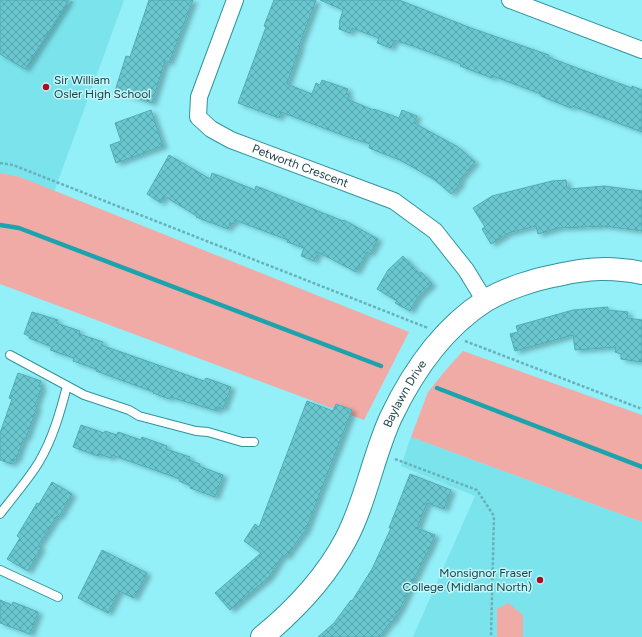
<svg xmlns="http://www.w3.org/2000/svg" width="642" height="637" font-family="Figtree,sans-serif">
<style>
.built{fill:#7ae3ec}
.green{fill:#f1aba6}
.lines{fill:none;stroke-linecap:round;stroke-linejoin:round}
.stream{stroke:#1ca3ad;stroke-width:4.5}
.building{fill:url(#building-cross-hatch);stroke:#4eadb5;filter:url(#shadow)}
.lane-casing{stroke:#31939b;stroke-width:10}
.street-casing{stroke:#31939b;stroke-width:18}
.secondary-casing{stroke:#31939b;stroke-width:24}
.path{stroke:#68b1b8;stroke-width:2.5;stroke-dasharray:3 2;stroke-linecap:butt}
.lane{stroke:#fff;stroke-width:8}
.street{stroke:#fff;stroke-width:16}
.secondary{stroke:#fff;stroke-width:22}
.poi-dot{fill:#a60e23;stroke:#c1f6fa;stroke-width:1.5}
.labels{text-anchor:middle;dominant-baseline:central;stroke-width:3;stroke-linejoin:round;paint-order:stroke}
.poi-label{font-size:12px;fill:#1b4246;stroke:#c1f6fa;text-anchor:start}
.street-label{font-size:12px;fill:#1b4246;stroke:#c1f6fa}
</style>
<defs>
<pattern id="building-cross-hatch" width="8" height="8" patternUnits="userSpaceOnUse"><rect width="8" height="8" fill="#6ac7cf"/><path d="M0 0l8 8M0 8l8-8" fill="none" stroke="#56a3aa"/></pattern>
<filter id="shadow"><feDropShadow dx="4.5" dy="2.5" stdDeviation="2" flood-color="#0004"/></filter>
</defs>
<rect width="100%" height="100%" fill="#93eff8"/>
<!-- built -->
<g class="built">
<path d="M0,0H124L54,192L20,177L0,173Z"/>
<path d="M411,437L642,522V637H413L475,496L401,466Z"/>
</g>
<!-- green -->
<g class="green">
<path d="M0,173L20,177L409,332L364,420L0,284Z"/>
<path d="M463,351L642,415V522L411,437L428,392L445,371Z"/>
<path d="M508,603L523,615V637H497V609Z"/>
</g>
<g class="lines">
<!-- stream -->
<g class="stream">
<path d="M0,225L19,228L381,366"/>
<path d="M437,388L642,467"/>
</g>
</g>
<!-- building -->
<g class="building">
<path d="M0,0H69L25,69L0,54Z"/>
<path d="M149,0H193L169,63L165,61L152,103L115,91L126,56L130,57Z"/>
<path d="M274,0H316L299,46L300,47L287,84L312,94L316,83L320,85L322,80L348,89L346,94L349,95L347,99L373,110L374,109L399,118L402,110L417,116L414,123L458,147L475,162L460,179V184L451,194L435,180L416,169L400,160L369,148L370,144L345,136L281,112L279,118L238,103L266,27L264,26Z"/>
<path d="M320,0H399L471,28L549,55L548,57L580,69L632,88V86L642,90V132L572,106L571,108L541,96V94L493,76L492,78L460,66L461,64L413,46L394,40L391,48L377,43L379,38L352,28L350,33L339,29L340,24L339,23L343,10Z"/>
<path d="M151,110L163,146L116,163L110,145L121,141L115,123Z"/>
<path d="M169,155L210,179L212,173L255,190L256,186L343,221L344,220L378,239L370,254L367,252L356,272L318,252L314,261L301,256L304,248L287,242L288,240L235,220L233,224L230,223L228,229L196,217L197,216L164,196L161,203L147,194Z"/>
<path d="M566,180L567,188L569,189L604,186L642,191V231L604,226L558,228L538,234L536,226L508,233L491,244L482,229L485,227L473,208L492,196L552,181Z"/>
<path d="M403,256L420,274L421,272L432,284L418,297L410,311L395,303L397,301L377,289L388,270Z"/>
<path d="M608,307V310L628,312L627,318L642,320V362L621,359V354L615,352L616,347L575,350L573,335L515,351L510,334L518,332L516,326L573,310Z"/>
<path d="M32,312L58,320L56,323L80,331L79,334L103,342L101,345L204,381L206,378L231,387L223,409L219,407L217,411L170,397L169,399L153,393L154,392L96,371V369L73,361L74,358L50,350L52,347L29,338V336L24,334Z"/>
<path d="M18,373L41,381L39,386L42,387L35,406L37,407L26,438H24L16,460L14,459L12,464L0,460V433L12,399L9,398Z"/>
<path d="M307,401L333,411L336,404L352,410L305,532H304L286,557L283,555L269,577L230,610L215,593L261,553L244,541L255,524L259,527Z"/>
<path d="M81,425L104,433L105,431L117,435L118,432L141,440L142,437L167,446L166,449L190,457L189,460L200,464L199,466L223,475L215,497L190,488L191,486L179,481L180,479L112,455L111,458L99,454L98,456L73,447Z"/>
<path d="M410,474L451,490L444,509L427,503L417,528L435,535L427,554H426L401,607L392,622L391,621L379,637H318L334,623L351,600L352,601L372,569L391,528H389Z"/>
<path d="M52,482L72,494L59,517L57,516L38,546L41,548L28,571L7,559L20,538L17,536L37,503L39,504Z"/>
<path d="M102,550L147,573L134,598L119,591L108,613L78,598Z"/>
<path d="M0,600L12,605L13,602L38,612L30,634L0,623Z"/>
</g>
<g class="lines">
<!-- lane casing -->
<g class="lane-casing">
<g id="lane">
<path d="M10,355L84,395L129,410L139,416L196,431L208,432L242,442H254"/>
<path d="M0,514C13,497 28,480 39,462C53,438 60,413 67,386"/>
<path d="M0,570L58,597"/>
</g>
</g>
<!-- street casing -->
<g class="street-casing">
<g id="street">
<path id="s1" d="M235,0L199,97L198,117L211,129L231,140L394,201L435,231L466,270L485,301"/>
<path d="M510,0L642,50"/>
</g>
</g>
<!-- secondary casing -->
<g class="secondary-casing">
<g id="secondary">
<path id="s2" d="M262,637C295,610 326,577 346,539C366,501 373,456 391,417C412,373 443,328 485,301C504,289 536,279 558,275C588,268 612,267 642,273"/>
</g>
</g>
<!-- path -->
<g class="path">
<path d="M30,67L73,0"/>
<path d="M0,163L13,165L428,328"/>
<path d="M465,341L642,409"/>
<path d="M395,459L477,490L494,516L491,637"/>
</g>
<!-- lane -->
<use href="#lane" class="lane"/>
<!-- street -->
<use href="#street" class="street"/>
<!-- secondary -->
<use href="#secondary" class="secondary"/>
</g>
<!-- markers -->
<g class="poi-dot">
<circle cx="46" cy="87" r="4"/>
<circle cx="540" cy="580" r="4"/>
</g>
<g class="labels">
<!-- poi labels -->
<g class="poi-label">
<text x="54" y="80">Sir William<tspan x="54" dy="14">Osler High School</tspan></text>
<text x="532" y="573" text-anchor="end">Monsignor Fraser<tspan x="532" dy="14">College (Midland North)</tspan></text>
</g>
<!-- street labels -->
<g class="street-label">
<text stroke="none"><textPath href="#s1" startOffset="238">Petworth Crescent</textPath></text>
<text stroke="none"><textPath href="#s2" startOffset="287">Baylawn Drive</textPath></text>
</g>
</g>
</svg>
